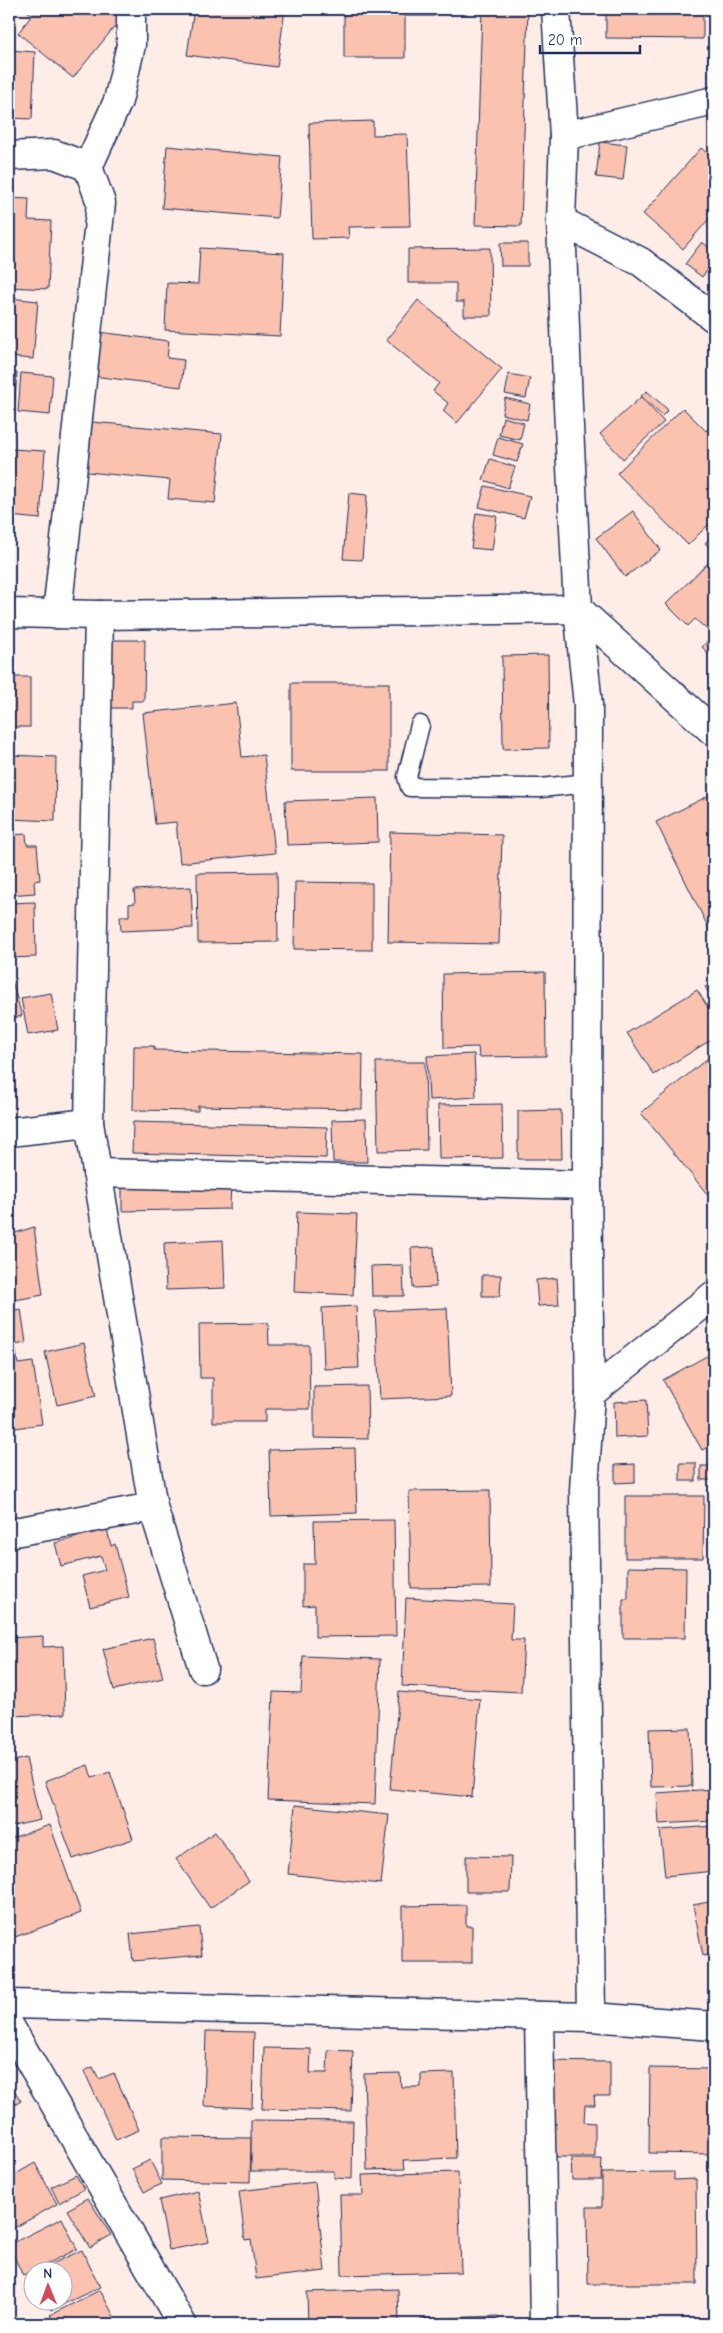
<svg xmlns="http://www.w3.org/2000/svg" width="723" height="2333" font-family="'Comic Neue',sans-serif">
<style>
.building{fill:#fac2af;stroke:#1b2f5e}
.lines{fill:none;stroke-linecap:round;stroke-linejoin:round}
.lane-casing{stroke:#1b2f5e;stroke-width:21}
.street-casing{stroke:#1b2f5e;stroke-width:31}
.lane{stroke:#fff;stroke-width:18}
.street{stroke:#fff;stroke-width:28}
</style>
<rect width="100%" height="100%" fill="#feede7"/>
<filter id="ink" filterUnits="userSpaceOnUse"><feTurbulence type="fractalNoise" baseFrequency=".02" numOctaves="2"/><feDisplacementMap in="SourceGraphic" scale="10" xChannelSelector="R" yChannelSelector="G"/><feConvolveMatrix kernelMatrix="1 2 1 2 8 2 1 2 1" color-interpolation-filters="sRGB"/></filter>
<g filter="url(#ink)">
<!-- building -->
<g class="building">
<path d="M25,9H129L73,78L18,33L32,15Z"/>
<path d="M194,9H285L277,67L187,55Z"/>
<path d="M344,9H435L434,16H405V58H344Z"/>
<path d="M482,9H528L521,226L475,225Z"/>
<path d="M606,9H703V39L606,38Z"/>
<path d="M9,50L35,52L32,119L9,118Z"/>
<path d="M373,121V135L407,134L410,226L348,227L349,238L312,239L309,123Z"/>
<path d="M600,142L627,145L623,180L596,177Z"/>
<path d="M167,146L282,157L277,218L162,208Z"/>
<path d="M701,148L714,159V213L683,249L643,214Z"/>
<path d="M9,198L29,199L28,220L51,221L48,289L9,287Z"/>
<path d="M702,242L714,251V262L702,277L685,264Z"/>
<path d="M500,243H528V266H501Z"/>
<path d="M200,248L284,253L280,336L165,330L167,283L198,284Z"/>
<path d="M490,248L491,316H464V302H456V283H408V249Z"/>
<path d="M9,298L38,301L33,359L9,357Z"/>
<path d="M418,300L502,369L457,423L443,411L448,403L433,391L439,383L386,340Z"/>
<path d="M99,332L169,341L167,358L184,360L181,387L93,376Z"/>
<path d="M9,372L17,373L11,449L45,451L40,519L9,516Z"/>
<path d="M21,373L53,376L50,415L18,412Z"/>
<path d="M509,374L530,378L526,398L505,394Z"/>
<path d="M647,391L668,410L662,416L641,396Z"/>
<path d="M641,397L664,422L623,459L600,434Z"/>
<path d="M505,398L530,404L527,420L502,414Z"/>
<path d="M683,408L706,431L714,423V519L688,545L617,473Z"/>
<path d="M503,417L524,423L520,440L499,435Z"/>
<path d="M92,422L222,434L215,503L168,499L170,480L87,472Z"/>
<path d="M498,437L523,444L517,462L493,455Z"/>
<path d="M490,459L515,467L508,488L483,480Z"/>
<path d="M485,486L530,496L524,518L479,507Z"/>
<path d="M349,493L367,495L362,560L343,559Z"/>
<path d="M633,511L661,550L625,577L596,538Z"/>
<path d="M476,513L497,516L492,550L471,548Z"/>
<path d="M714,534V552L705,543Z"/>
<path d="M712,559L714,561V659L702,647L713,635L695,619L688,626L666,604Z"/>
<path d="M112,640H145L144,701H132V708H111Z"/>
<path d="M548,655L549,748L503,749L502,656Z"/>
<rect x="9" y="677" width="21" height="50"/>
<rect x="291" y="683" width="98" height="88"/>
<path d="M236,703L242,757L264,755L275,853L180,863L176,822L155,824L143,713Z"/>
<path d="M9,755L56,757L55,821L9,819Z"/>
<path d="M714,793V939L656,822Z"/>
<path d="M377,798L378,842L287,845L285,801Z"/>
<path d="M390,832L502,835L499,944L388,942Z"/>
<path d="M26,834L27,845H37L40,880L34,881L35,893L9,895V835Z"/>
<path d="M277,872L278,942L198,943L197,873Z"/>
<path d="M295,882L372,883V950L294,949Z"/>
<path d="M191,887L193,928L121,931L120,916H129V904L135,903L134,890Z"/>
<path d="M35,902L36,957L9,958V903Z"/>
<path d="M545,972L546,1056L479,1057L478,1047L444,1048L443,974Z"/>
<path d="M9,981H12L22,1016L9,1019Z"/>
<path d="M714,981V1001L705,987Z"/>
<path d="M697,990L714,1017V1038L654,1075L627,1033Z"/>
<path d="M51,993L58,1030L28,1035L21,998Z"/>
<path d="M134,1046H154V1050L363,1054L362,1109L198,1106V1111L133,1110Z"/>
<path d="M714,1053V1198L712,1200L641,1113Z"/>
<path d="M474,1054L476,1097L429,1100L427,1056Z"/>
<path d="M376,1062H425L427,1150L378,1151Z"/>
<path d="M502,1104L503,1158L439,1159L438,1105Z"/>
<path d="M561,1110L562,1159H518V1111Z"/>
<path d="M366,1119L367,1162H333L332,1120Z"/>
<path d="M133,1122L327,1127L326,1158L132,1153Z"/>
<path d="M122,1179L231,1180L230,1209L122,1211Z"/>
<path d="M297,1212L357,1214L353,1295L294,1292Z"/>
<path d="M34,1227L43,1295L15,1300L14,1289H9V1235Z"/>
<path d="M223,1240L225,1288L166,1290L164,1243Z"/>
<path d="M434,1247L436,1287L413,1288L411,1248Z"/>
<path d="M403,1265L404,1296H372L371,1266Z"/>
<path d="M482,1275H501L500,1296H482Z"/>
<path d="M557,1278L559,1305L538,1306L536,1280Z"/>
<path d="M356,1306L359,1368L324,1369L322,1308Z"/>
<path d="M447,1308L451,1396L380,1399L375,1311Z"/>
<path d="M21,1309L26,1343L15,1345L18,1364L33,1362L42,1424L9,1429V1311Z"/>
<path d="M268,1323L269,1345H309L310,1409H265V1422H213V1378H200L199,1324Z"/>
<path d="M84,1343L96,1396L57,1405L45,1352Z"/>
<path d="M714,1352V1444L702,1450L663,1380Z"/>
<path d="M367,1386L368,1439L314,1438V1387Z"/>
<path d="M646,1400L648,1436L615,1438L614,1402Z"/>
<path d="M355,1448L357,1513L271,1516L269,1450Z"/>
<rect x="680" y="1463" width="16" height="18"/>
<path d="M635,1464V1482L615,1483V1465Z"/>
<rect x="701" y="1466" width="13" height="14"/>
<path d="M490,1490L491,1587L411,1588L409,1491Z"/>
<path d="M625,1496H704L703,1558H625Z"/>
<path d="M711,1501H714V1578H709Z"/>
<path d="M394,1520L396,1636L315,1637V1605L303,1606V1564H315L314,1521Z"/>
<path d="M107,1529L111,1546L115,1544L129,1597L90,1607L82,1576L105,1570L101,1556L61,1566L55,1543Z"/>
<path d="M628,1567L686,1568L685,1638H623V1599H628Z"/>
<path d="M406,1598L513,1604L511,1640H524L521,1692L402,1686Z"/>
<path d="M43,1636V1647L63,1646L65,1714L9,1716V1638Z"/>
<path d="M153,1638L163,1678L114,1690L103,1649Z"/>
<path d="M303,1656L380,1659L375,1804L268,1800L273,1692L301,1693Z"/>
<path d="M399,1692L480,1699L472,1797L390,1789Z"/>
<path d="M690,1728L692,1786L651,1787L649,1729Z"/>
<path d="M26,1758L40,1820L9,1827V1762Z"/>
<path d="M88,1765L92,1778L110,1772L133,1839L73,1859L45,1781Z"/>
<path d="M714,1789V1821L659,1824L657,1793Z"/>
<path d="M295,1805L389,1815L381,1884L288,1874Z"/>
<path d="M50,1825L81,1913L15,1937L9,1920V1839Z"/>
<path d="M714,1826V1871L665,1876L660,1830Z"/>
<path d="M215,1832L249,1881L210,1908L176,1859Z"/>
<path d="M466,1856L511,1857L510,1892H466Z"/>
<path d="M714,1901V1954L703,1956L693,1905Z"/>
<path d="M466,1905V1926H472V1963H402V1906Z"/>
<path d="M199,1927L202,1955L133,1961L130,1934Z"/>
<path d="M206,2031L254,2032L252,2108L204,2106Z"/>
<path d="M264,2048L311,2049L310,2073H327L328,2050L353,2051L351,2111L262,2109Z"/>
<path d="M544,2061L610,2062V2096H594L595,2105H585L584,2122L595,2123V2157H543Z"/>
<path d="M93,2067L99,2079L114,2073L139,2130L116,2140L84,2071Z"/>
<path d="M650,2068L713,2069L711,2154L649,2153Z"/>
<path d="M400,2073L401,2087H421V2074L454,2073L456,2158L404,2160L405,2169L367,2170L364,2074Z"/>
<path d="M9,2082L21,2101L9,2109Z"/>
<path d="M251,2120L353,2121L352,2179L334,2178V2171H251Z"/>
<path d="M162,2137L251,2138L250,2182L162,2180Z"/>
<path d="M571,2159H602L601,2180H572Z"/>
<path d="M150,2160L162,2184L144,2192L132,2169Z"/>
<path d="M35,2163L57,2204L9,2231V2178Z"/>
<path d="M458,2172L461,2272L342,2275L340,2195H363L362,2175Z"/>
<path d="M674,2172V2180L696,2179L697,2284H588L587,2207H602V2173Z"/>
<path d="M76,2175L84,2189L59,2203L51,2187Z"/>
<path d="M315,2182L325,2271L256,2279L251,2239L245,2240L239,2191Z"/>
<path d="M198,2191L209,2242L169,2250L159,2200Z"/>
<path d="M88,2198L111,2235L90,2248L67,2210Z"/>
<path d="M62,2218L77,2249L23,2276L9,2245Z"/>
<path d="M82,2250L100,2287L51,2310L47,2300H62V2270H39Z"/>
<path d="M398,2289L399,2324H308L307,2292Z"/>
<path d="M100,2290L118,2324H55L50,2315Z"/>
<path d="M498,2316L499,2324H421V2319Z"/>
</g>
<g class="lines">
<!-- lane casing -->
<g class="lane-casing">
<path id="lane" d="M420,725L407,777L410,787L540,788L589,783"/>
</g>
<!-- street casing -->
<g class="street-casing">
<g id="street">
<path d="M556,9L564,136L561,221L568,406L578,609L588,705L587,1185L590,1394L584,1490L591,2017"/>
<path d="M564,136L714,101"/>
<path d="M9,156L54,154L88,167L101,203L57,614"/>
<path d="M88,167L118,101L131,45V9"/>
<path d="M561,221L641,262L714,318"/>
<path d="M9,613L99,615L578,609L714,732"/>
<path d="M99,615L89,1123L153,1507L203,1669"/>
<path d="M9,1132L89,1123"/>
<path d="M97,1173L587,1185"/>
<path d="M590,1394L714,1295"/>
<path d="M9,1533L153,1507"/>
<path d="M9,2004L591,2017L714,2026"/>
<path d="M539,2016L544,2324"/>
<path d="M9,2025L182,2324"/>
</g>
</g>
<!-- lane -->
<use href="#lane" class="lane"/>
<!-- street -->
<use href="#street" class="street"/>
</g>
</g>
<!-- margin -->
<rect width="723" height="2333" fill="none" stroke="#fff" stroke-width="30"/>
<rect x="15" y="15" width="693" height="2303" fill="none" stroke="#1b2f5e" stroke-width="2" filter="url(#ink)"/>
<!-- north arrow -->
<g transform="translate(48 2286) rotate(359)"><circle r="24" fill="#ffffff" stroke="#a4acbf"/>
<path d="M0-4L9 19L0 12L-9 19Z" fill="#d1495b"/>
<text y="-8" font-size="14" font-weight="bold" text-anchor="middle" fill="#1b2f5e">N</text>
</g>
<!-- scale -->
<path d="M540 45v8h100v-8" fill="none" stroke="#1b2f5e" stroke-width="2.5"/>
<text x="548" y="45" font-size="15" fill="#1b2f5e" stroke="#ffffff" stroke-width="4" paint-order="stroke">20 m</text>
</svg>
